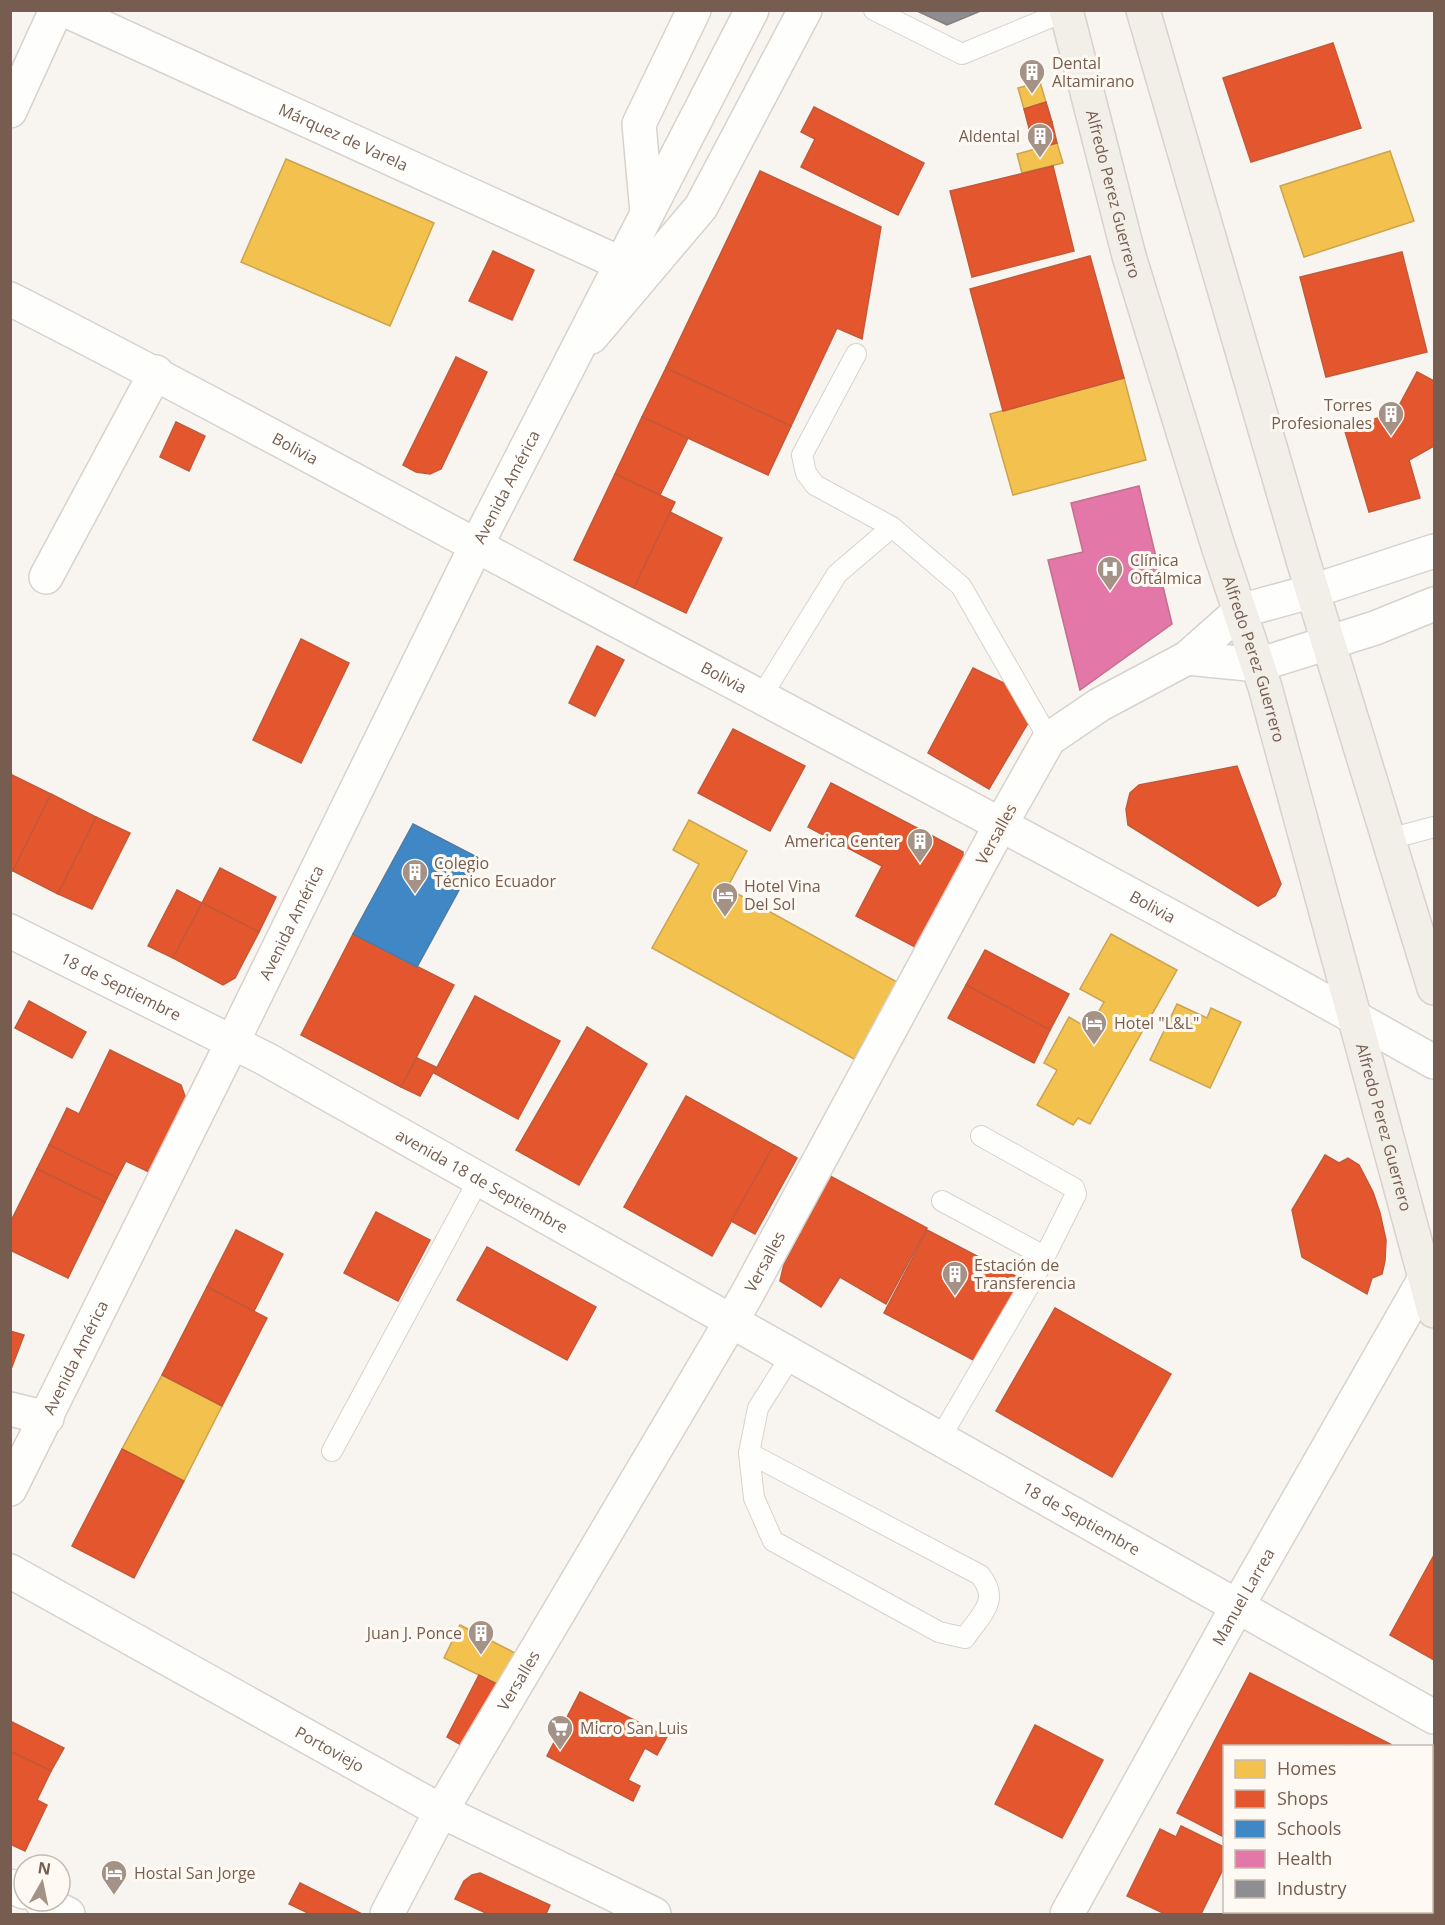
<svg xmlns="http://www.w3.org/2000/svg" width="1445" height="1925" font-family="'Open Sans',sans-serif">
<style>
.homes{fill:#f2c14e;stroke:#cda34e;stroke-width:1.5}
.shops{fill:#e4572e;stroke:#c35938;stroke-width:1.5}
.schools{fill:#3f88c5;stroke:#507ba2;stroke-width:1.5}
.health{fill:#e377a8;stroke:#c36f8d;stroke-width:1.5}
.industry{fill:#8d8d92;stroke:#867f7e;stroke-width:1.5}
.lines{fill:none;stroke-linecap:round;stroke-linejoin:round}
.service-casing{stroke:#d8d2cd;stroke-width:22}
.minor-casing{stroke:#d8d2cd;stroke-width:36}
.tertiary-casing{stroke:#d8d2cd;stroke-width:36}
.primary-casing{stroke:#d9d1cc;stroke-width:36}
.service{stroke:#fefefd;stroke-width:20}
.minor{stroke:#fefefd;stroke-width:33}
.tertiary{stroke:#fefefd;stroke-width:33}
.primary{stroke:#f2eee8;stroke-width:33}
.labels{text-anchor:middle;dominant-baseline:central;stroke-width:6;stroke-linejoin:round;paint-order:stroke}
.poi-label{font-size:16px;fill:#775d4f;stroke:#fefaf3;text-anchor:start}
.street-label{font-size:16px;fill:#775d4f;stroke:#fefaf3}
</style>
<rect width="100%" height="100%" fill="#f8f5f0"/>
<!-- homes -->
<g class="homes">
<path d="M1040,82L1046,102L1024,109L1018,88Z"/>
<path d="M1057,143L1063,163L1022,173L1017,154Z"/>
<path d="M1390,151L1414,221L1304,257L1280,186Z"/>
<path d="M286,159L434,223L390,326L241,262Z"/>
<path d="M1124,378L1146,460L1013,495L990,414Z"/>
<path d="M689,820L747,851L727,888L897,982L854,1059L652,948L699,864L673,850Z"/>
<path d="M1111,934L1177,970L1090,1124L1078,1118L1073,1125L1037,1105L1057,1070L1044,1063L1069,1017L1089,1029L1104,1002L1080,989Z"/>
<path d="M1177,1004L1207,1018L1211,1008L1241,1022L1210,1088L1150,1060Z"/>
<path d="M162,1375L222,1406L184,1481L122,1449Z"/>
<path d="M460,1625L517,1654L501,1686L444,1658Z"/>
</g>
<!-- shops -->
<g class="shops">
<path d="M1333,43L1361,128L1251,162L1223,78Z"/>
<path d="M1046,102L1052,122L1029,128L1024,109Z"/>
<path d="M814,107L924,163L898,215L801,167L815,139L801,132Z"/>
<path d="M1052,122L1057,143L1035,149L1029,128Z"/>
<path d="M1053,166L1074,251L972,277L950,191Z"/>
<path d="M760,171L881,227L862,339L837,328L791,426L666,368Z"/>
<path d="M493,251L534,270L512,320L469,301Z"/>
<path d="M1402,252L1427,352L1326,377L1300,277Z"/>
<path d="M1090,256L1124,378L1003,411L970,289Z"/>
<path d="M456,357L487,372L441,469L430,474L416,472L403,465Z"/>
<path d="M666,368L791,426L768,475L642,417Z"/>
<path d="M1417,372L1434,381V446L1409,460L1420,498L1369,512L1344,428L1395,413Z"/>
<path d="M642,417L688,438L660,495L615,474Z"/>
<path d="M176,422L205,436L189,471L160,457Z"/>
<path d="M615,474L675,502L634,588L574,560Z"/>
<path d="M670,512L722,538L686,613L634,588Z"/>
<path d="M301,639L349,663L301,763L253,740Z"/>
<path d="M597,646L624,660L595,716L569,703Z"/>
<path d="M973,668L1014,688L1031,718L989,789L928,753Z"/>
<path d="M733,729L805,766L770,831L698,793Z"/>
<path d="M1237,766L1281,884L1275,896L1258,906L1128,825L1126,809L1130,793L1139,785Z"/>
<path d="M10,774L51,794L13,871L10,869Z"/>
<path d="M831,783L963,852V861L917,948L856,916L882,866L808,827Z"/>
<path d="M51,794L96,817L58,894L13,871Z"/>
<path d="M96,817L130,833L92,909L58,894Z"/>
<path d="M220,868L276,897L259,932L202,903Z"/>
<path d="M177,890L202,903L173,958L148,946Z"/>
<path d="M202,903L259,932L235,978L223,985L173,958Z"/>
<path d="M353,934L454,985L401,1087L301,1035Z"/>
<path d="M985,950L1069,994L1050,1030L966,985Z"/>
<path d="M966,985L1050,1030L1034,1063L948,1018Z"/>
<path d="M475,996L560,1041L518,1119L434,1073Z"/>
<path d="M29,1001L86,1032L72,1058L15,1028Z"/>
<path d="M587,1027L647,1064L579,1185L516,1150Z"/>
<path d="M110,1050L181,1085L186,1099L149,1172L126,1161L117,1178L49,1145L67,1108L79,1114Z"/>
<path d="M417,1058L436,1067L420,1096L401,1087Z"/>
<path d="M686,1096L774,1145L712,1256L624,1207Z"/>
<path d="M49,1145L117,1178L105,1202L37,1169Z"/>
<path d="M774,1145L797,1158L755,1234L731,1221Z"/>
<path d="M1325,1155L1339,1163L1348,1158L1359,1165L1373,1192L1380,1213L1386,1240L1385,1261L1382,1274L1372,1278L1367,1294L1302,1257L1292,1210Z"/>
<path d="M37,1169L105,1202L68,1278L10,1250V1223Z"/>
<path d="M830,1176L927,1228L886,1304L840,1277L821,1307L780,1281L784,1264Z"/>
<path d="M376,1212L430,1240L398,1301L344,1273Z"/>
<path d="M236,1230L283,1254L254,1311L207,1287Z"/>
<path d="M927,1230L1025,1281L981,1364L884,1313Z"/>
<path d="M487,1247L596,1307L567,1360L457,1300Z"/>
<path d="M207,1287L267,1318L222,1406L162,1375Z"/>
<path d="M1055,1308L1171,1374L1112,1477L996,1411Z"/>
<path d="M10,1331L24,1335L10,1372Z"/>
<path d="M122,1449L184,1481L134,1578L72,1546Z"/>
<path d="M1434,1555V1660L1390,1635Z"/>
<path d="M1250,1673L1392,1745L1224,1746V1837L1177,1813Z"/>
<path d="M479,1675L501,1686L468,1749L447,1737Z"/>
<path d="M580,1692L667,1737L657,1755L645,1748L628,1780L640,1786L633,1801L547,1756Z"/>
<path d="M10,1721L64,1748L51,1771L10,1751Z"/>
<path d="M1035,1725L1103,1760L1062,1838L995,1804Z"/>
<path d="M10,1751L51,1771L37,1800L47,1805L25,1851L10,1844Z"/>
<path d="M1181,1826L1224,1847V1867L1201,1914H1165L1127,1896L1160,1829L1176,1837Z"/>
<path d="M480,1873L550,1905L546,1914H488L455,1899L464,1881L472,1875Z"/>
<path d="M300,1883L362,1914H310L289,1904Z"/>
</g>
<!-- schools -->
<path class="schools" d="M413,824L477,857L417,967L353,934Z"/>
<!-- health -->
<path class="health" d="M1139,486L1172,624L1080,690L1048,560L1083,552L1071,503Z"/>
<!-- industry -->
<path class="industry" d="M915,10H983L947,25Z"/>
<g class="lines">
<!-- service casing -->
<g class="service-casing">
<g id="service">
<path d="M874,10L962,54L1066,11"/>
<path d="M856,354L802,455L806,473L815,485L892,527L961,586L1049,739"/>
<path d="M761,697L837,574L892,527"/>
<path d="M1389,839L1434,827"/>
<path d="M942,1201L1044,1256"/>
<path d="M939,1440L1036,1274L1076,1194L1074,1188L981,1136"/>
<path d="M332,1451L479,1179"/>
<path d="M749,1453L980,1575C1001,1601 981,1614 965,1638L939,1632L773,1541L754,1498Z"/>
<path d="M749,1453L758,1408L791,1356"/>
</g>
</g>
<!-- minor casing -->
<g class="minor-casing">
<g id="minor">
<path d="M10,111L56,10"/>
<path d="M647,213L639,124L694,10"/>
<path d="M591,337L701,207L805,10"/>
<path d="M46,577L156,372"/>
<path d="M10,1409L47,1418"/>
<path id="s1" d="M10,1489L233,1041"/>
<path id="s2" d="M10,1571L441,1811L654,1914"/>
<path d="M10,1886L24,1892"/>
<path d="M41,1901L68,1914"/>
<path id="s3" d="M387,1914L441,1811L746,1296L1001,824"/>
<path id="s4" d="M1067,1914L1237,1607L1424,1280"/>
</g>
</g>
<!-- tertiary casing -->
<g class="tertiary-casing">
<g id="tertiary">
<path id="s5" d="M65,10L622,264"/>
<path id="s6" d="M10,299C204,397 393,502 584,603C868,754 1154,904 1434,1062"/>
<path d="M1187,658L1258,665L1375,628L1434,604"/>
<path d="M1001,824L1049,739L1099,705L1187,658L1240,611L1313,591L1434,551"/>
<path id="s7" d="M10,931L264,1058L1434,1717"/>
<path id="s8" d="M233,1041L476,546L752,10"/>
</g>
</g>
<!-- primary casing -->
<g class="primary-casing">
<g id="primary">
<path id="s9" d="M1066,10L1129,256L1218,546L1265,687L1434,1311"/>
<path d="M1143,10L1303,560L1434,988"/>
</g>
</g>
<!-- service -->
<use href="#service" class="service"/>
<!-- minor -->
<use href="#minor" class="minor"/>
<!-- tertiary -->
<use href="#tertiary" class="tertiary"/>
<!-- primary -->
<use href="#primary" class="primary"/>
</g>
<!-- icons -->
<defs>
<g id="building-pin" transform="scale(1.35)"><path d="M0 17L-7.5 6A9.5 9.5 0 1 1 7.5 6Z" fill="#a49287" stroke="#fefaf3"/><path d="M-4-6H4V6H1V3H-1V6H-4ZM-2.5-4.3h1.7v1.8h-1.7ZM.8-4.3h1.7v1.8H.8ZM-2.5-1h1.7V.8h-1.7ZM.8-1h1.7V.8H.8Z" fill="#fff"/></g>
<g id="hospital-pin" transform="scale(1.35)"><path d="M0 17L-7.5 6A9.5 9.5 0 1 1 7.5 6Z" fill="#a49287" stroke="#fefaf3"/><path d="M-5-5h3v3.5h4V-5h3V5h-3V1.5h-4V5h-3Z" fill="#fff"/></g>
<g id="hotel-pin" transform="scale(1.35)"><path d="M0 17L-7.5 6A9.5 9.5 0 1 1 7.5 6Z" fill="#a49287" stroke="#fefaf3"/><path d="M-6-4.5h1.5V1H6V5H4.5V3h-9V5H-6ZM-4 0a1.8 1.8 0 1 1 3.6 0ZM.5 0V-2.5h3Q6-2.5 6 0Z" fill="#fff"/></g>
<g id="supermarket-pin" transform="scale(1.35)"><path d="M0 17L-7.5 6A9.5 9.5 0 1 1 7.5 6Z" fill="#a49287" stroke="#fefaf3"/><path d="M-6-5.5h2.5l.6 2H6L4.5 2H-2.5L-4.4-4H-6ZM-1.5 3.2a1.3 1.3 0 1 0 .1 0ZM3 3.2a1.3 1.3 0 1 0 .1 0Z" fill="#fff"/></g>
</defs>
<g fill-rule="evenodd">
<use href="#building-pin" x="1032" y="72"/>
<use href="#building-pin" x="1040" y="136"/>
<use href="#building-pin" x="1391" y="414"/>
<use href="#hospital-pin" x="1110" y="569"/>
<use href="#building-pin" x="920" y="841"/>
<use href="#building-pin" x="415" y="872"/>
<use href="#hotel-pin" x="725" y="895"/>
<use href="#hotel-pin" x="1094" y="1023"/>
<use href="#building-pin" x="955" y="1274"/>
<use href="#building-pin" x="481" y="1633"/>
<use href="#supermarket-pin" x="560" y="1728"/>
<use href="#hotel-pin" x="114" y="1873"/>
</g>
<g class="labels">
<!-- poi labels -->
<g class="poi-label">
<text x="1052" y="63">Dental<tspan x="1052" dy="18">Altamirano</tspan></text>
<text x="1020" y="136" text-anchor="end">Aldental</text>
<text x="1372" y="405" text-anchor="end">Torres<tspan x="1372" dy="18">Profesionales</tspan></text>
<text x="1130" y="560">Clínica<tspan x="1130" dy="18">Oftálmica</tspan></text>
<text x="900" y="841" text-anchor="end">America Center</text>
<text x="434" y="863">Colegio<tspan x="434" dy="18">Técnico Ecuador</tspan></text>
<text x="744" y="886">Hotel Vina<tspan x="744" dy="18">Del Sol</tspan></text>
<text x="1114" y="1023">Hotel "L&amp;L"</text>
<text x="974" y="1265">Estación de<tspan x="974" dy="18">Transferencia</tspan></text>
<text x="462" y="1633" text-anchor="end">Juan J. Ponce</text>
<text x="580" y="1728">Micro San Luis</text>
<text x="134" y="1873">Hostal San Jorge</text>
</g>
<!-- street labels -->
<g class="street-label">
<text stroke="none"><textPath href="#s5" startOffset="306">Márquez de Varela</textPath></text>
<text stroke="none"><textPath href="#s9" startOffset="190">Alfredo Perez Guerrero</textPath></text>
<text stroke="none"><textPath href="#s6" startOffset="322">Bolivia</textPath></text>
<text stroke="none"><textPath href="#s8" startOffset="618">Avenida América</textPath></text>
<text stroke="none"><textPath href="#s9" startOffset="676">Alfredo Perez Guerrero</textPath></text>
<text stroke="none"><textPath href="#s6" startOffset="808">Bolivia</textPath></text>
<text transform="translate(996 834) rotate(-61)">Versalles</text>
<text stroke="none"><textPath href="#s6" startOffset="1294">Bolivia</textPath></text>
<text stroke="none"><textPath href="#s8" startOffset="132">Avenida América</textPath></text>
<text stroke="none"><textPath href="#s7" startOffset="124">18 de Septiembre</textPath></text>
<text stroke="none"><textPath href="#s9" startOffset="1162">Alfredo Perez Guerrero</textPath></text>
<text stroke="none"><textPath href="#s7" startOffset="534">avenida 18 de Septiembre</textPath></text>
<text stroke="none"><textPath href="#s3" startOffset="754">Versalles</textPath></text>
<text stroke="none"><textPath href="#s1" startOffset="147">Avenida América</textPath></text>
<text stroke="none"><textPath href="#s7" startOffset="1222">18 de Septiembre</textPath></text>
<text stroke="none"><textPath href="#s4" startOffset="363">Manuel Larrea</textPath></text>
<text stroke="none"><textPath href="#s3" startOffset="268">Versalles</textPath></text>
<text stroke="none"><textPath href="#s2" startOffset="366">Portoviejo</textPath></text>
</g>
</g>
<!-- border -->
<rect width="1445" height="1925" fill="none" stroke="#775d4f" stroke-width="24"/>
<!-- legend -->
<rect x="1223" y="1745" width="210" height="168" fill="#fefaf3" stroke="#c8bbb1" stroke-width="1.5"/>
<rect x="1235" y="1760" width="30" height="18" fill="#f2c14e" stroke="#c8bbb1" stroke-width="1.5"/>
<text x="1277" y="1775" font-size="18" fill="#775d4f">Homes</text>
<rect x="1235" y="1790" width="30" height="18" fill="#e4572e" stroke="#c8bbb1" stroke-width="1.5"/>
<text x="1277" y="1805" font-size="18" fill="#775d4f">Shops</text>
<rect x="1235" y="1820" width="30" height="18" fill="#3f88c5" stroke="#c8bbb1" stroke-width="1.5"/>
<text x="1277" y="1835" font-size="18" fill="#775d4f">Schools</text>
<rect x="1235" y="1850" width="30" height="18" fill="#e377a8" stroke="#c8bbb1" stroke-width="1.5"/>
<text x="1277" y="1865" font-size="18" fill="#775d4f">Health</text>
<rect x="1235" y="1880" width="30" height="18" fill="#8d8d92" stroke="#c8bbb1" stroke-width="1.5"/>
<text x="1277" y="1895" font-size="18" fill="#775d4f">Industry</text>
<!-- north arrow -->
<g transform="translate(42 1883) rotate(9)"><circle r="28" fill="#fefaf3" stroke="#c8bbb1" stroke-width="1.5"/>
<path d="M0-4.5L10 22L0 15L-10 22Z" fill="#a49287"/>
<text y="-9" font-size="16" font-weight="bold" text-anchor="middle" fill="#775d4f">N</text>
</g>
</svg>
